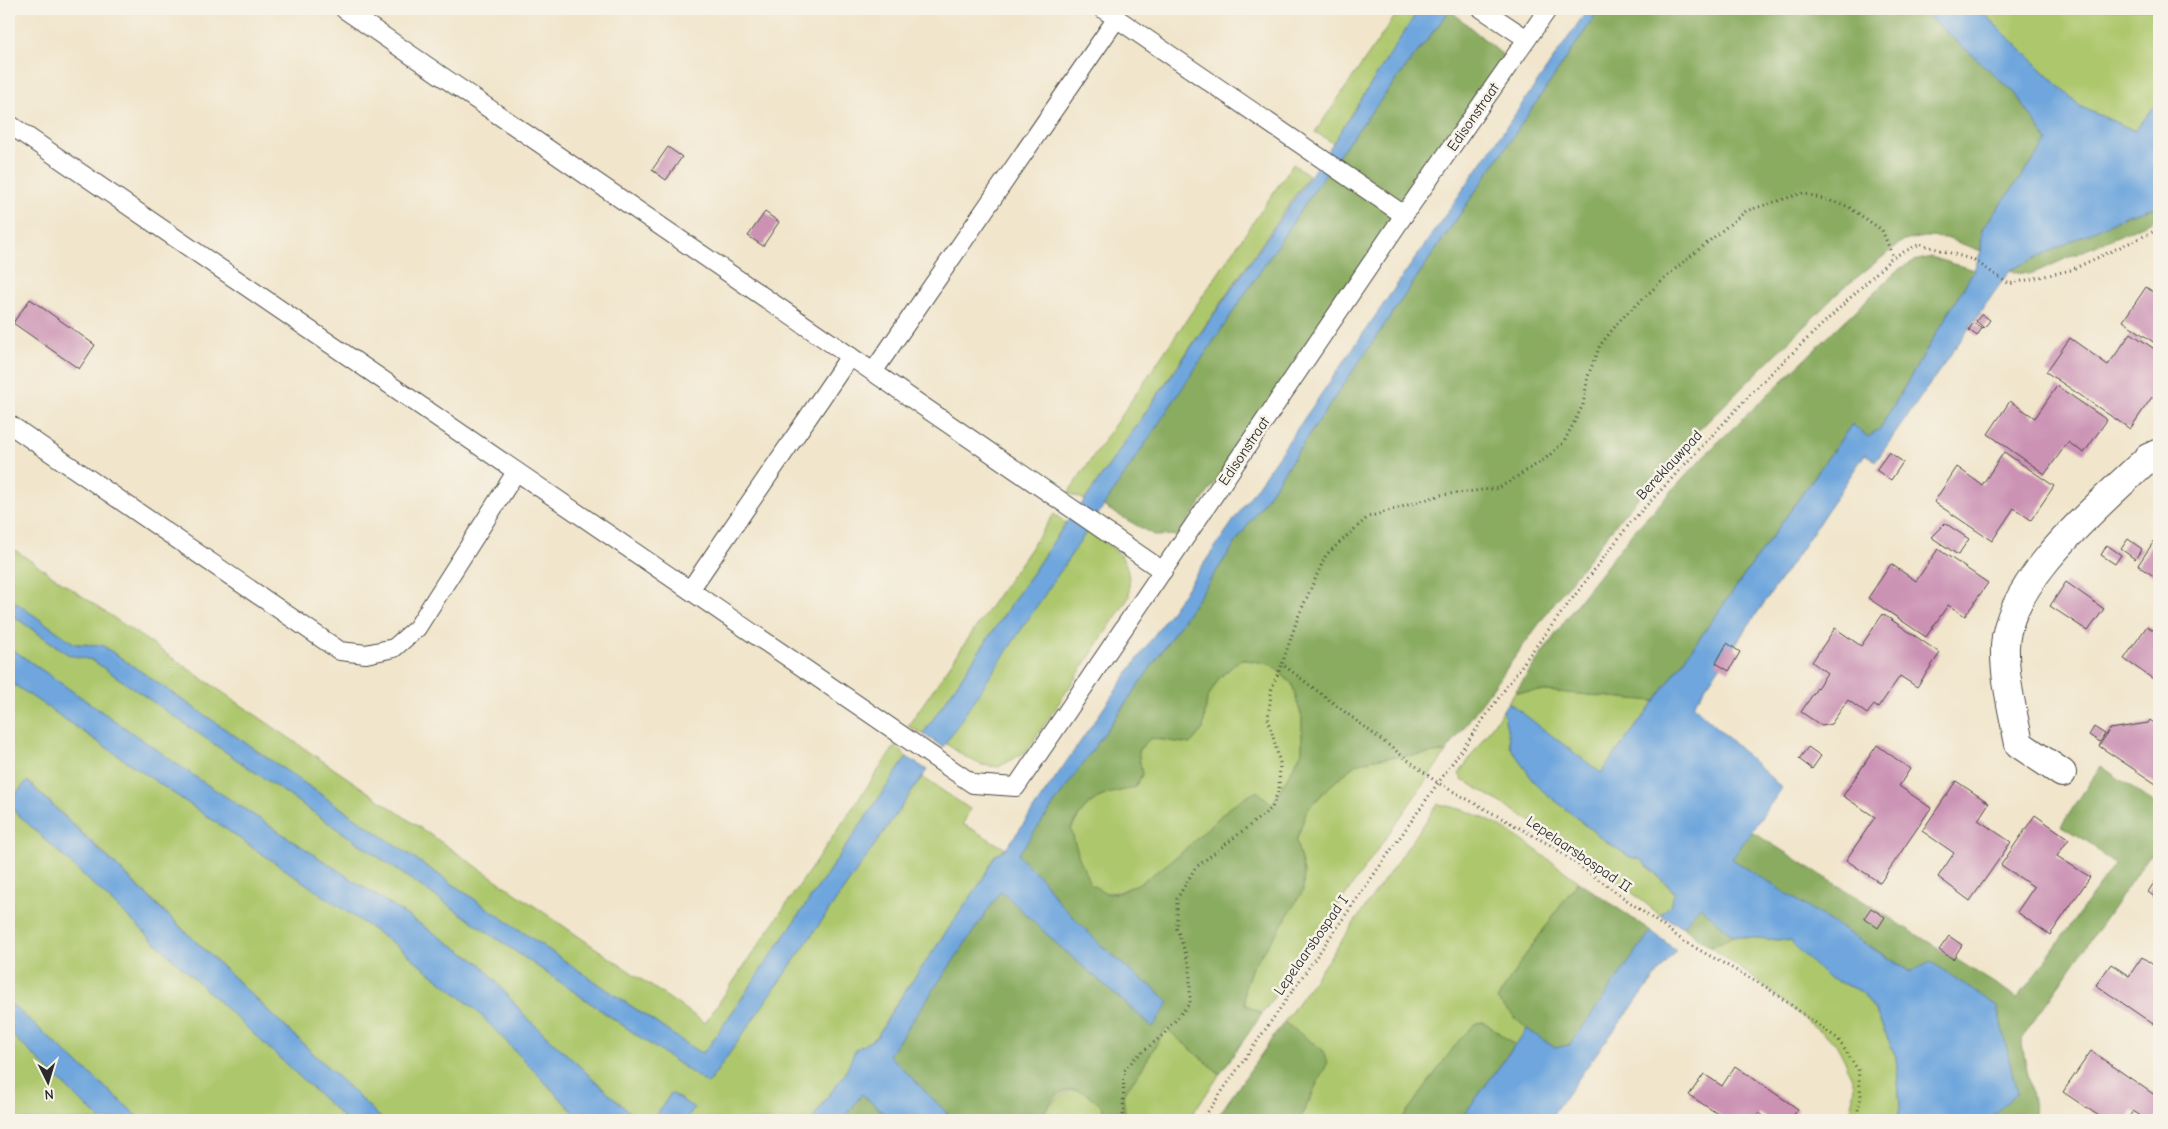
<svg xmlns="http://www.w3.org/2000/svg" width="2168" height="1129" font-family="'Comic Neue',sans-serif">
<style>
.green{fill:#adc76c;stroke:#6c794c}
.forest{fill:#8aac60;stroke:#5a6c46;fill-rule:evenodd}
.water{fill:#6ea6dd;stroke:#4c6884}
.building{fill:#cb92b4}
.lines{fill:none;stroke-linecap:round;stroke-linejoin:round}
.service-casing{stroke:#494743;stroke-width:20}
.minor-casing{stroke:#494743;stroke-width:30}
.path{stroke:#494743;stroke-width:3;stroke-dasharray:1 4;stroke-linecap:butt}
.service{stroke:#fff;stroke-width:18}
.minor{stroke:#fff;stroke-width:28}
.labels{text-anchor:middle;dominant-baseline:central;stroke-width:5;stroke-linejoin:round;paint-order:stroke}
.street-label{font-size:15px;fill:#2b2b2b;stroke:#f7f3e8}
</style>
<rect width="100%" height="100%" fill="#f7f3e8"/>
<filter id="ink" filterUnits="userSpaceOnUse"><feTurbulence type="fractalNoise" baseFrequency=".02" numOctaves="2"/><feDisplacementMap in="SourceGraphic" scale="10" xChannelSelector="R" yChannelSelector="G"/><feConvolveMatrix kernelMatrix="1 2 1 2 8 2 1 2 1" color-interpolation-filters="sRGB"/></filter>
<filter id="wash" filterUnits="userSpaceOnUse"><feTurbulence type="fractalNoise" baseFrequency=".0096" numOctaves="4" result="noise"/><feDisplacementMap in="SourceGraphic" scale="20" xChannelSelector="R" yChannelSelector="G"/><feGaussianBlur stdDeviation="1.12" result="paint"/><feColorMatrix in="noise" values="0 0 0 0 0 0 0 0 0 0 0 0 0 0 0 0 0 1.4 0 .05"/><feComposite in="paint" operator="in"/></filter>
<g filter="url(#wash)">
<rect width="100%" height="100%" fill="#f1e5cb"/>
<!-- green -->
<g class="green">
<path d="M1400,9H1419L1333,143L1315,132Z"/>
<path d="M1979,9H2159V100L2136,131L2081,107Z"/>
<path d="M1293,164L1309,175L1085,500L1068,493Z"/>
<path d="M1054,514L1066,523L923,734L908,726Z"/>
<path d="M1087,531C1119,553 1131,553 1129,597L1027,751L999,767L982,765L967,758L945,743Z"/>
<path d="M9,546L705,1023L895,746L907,757L709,1046L702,1053L697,1051L102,645L75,644L9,598Z"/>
<path d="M9,613L69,655L92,660L708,1084L922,777L970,809L963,824L1006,849L995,855L981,882L895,1006L877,1037L855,1050L846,1074L828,1096L812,1120H687L694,1108L671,1093L653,1120H638L525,1016L481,964L197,778L9,647Z"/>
<path d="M1241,659L1271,664L1292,684L1302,718V752L1272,804L1232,805C1209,826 1121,922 1090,884C1081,873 1075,843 1071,830C1088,797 1100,795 1134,788L1142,775L1138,751L1150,738L1190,744L1203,729L1207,699L1219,678Z"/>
<path d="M9,681L400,948L475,1009L581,1120H383L28,781L9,801Z"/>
<path d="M1547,691L1655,701L1600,774L1508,702L1515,692Z"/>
<path d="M1503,710L1511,748L1537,786L1604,840L1630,857L1640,859L1675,893L1670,905L1660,915L1625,887L1526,818L1462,779L1459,774Z"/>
<path d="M1446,752L1262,1014L1245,1004L1244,990L1252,967L1278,931L1304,872L1296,841L1307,810L1330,786L1356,764L1373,759Z"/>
<path d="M1438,804C1492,812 1535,850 1578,881L1520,963L1497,1000L1527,1029L1515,1045L1484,1022L1476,1023L1460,1039L1401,1120H1299L1313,1094L1284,1022Z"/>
<path d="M9,806L346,1120H142L9,1002Z"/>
<path d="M1734,936L1790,941L1825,976L1862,992L1876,1012L1896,1057L1900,1106L1898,1120H1850L1854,1085L1846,1063L1836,1044L1755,979L1710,947Z"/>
<path d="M1166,1028L1220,1074L1188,1120H1125L1123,1094L1141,1070Z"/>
<path d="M9,1032L101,1120H9Z"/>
<path d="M1077,1089L1091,1095L1103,1108L1104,1120H1038C1049,1105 1059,1094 1077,1089Z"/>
</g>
<!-- forest -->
<g class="forest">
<path d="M1600,9H1920L2015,93L2048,141L1982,229L1981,251L1946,238L1926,237L1904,240L1841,290L1693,436L1624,514L1560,595L1446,752L1373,759L1356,764L1330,786L1307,810L1296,841L1304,872L1303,891L1278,931L1252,967L1244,990L1245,1004L1262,1014L1220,1074L1166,1028L1141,1070L1123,1094L1125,1120H1104L1103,1108C1074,1077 1059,1089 1038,1120H954L889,1055L1001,890L1057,944L1153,1027L1154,988L1135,975L1101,945L1060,904L1043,880L1017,855L1138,686ZM1241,659L1271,664L1292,684L1302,718V752L1272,804L1257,791L1232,805L1179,855L1144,881L1118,893L1108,894L1090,884L1079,857L1071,829C1088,797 1100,795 1134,788L1142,775L1138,750L1151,738L1190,744L1203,729L1207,699L1219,678Z"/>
<path d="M1450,10L1504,56L1500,64L1179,535L1155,536L1103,506L1313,192L1340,153Z"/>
<path d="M2159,206V218L2031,274L2017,273L2010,270L2128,215Z"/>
<path d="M1931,257L1974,270L1879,430L1868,437L1851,425L1655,701L1547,691L1515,692L1578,602L1634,531L1713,447L1899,269L1914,261Z"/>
<path d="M2101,766L2159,807V842L2021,1039L2036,1117L2033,1120H1989L2017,1092L1911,972L1731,859L1751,831L2018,998L2114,865L2093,845L2061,826Z"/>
<path d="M1578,881L1651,931L1570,1046L1555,1048L1527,1029L1497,1000L1520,963Z"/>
<path d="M1699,905L1734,936L1710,947L1683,927Z"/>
<path d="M1284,1022L1323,1050L1327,1064L1299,1120H1215Z"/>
<path d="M1484,1022L1515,1045L1460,1120H1401L1460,1039L1476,1023Z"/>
<path d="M862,1094L891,1120H843Z"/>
</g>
<!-- water -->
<g class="water">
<path d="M1419,9L1450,10L1340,153L1313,192L943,747L923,734L1066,523L1085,500L1333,143Z"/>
<path d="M1588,9H1600L1138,686L1018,855L1043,880L1060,904L1101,945L1135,975L1154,988L1169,1002L1153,1027L1057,944L1001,891L889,1055L954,1120H891L862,1094L843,1120H812L828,1096L845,1074L855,1050L877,1037L895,1006L981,882L995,855L1006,849Z"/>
<path d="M1920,9H1979L2081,107L2135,131L2159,100V206L2128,215L2010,270L1876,461L1865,454L1792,563L1693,705L1782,788L1732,859L1910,972L1931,962L1997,1006L2017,1093L1989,1120H1898L1900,1106L1896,1057L1876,1012L1862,992L1825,976L1790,941L1734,936L1699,906L1683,927L1660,915L1670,905L1675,892L1640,859L1630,857L1604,840L1537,786L1511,748L1503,710L1508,702L1601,773L1655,701L1852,424L1868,437L1879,430L1974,270L1981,251L1982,229L2048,141L2015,93Z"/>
<path d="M9,598L75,644L102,645L697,1051L702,1053L709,1046L907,757L927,770L708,1084L92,660L69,655L9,613Z"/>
<path d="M9,647L197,778L481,964L525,1016L638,1120H581L475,1009L400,948L9,681Z"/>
<path d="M27,781L383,1120H346L9,806V801Z"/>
<path d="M1651,931L1676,950L1599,1050L1549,1120H1460L1527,1029L1555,1048L1570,1045Z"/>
<path d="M9,1002L142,1120H101L9,1032Z"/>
<path d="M671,1093L694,1108L687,1120H653Z"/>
</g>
<g id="blocks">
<!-- building -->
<g class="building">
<path d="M668,147L682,157L666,180L652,170Z"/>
<path d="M765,212L779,222L763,246L748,236Z"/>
<path d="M2146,287L2159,296V346L2123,321Z"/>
<path d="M30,299L95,345L79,369L13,323Z"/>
<path d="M1982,314L1990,320L1984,328L1976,321Z"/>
<path d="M1973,323L1982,328L1977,336L1969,330Z"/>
<path d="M2131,333L2159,352V397L2157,400L2152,397L2130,429L2046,372L2070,338L2108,365Z"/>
<path d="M2057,386L2107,420L2084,453L2068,442L2045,474L1988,434L2010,401L2035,418Z"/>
<path d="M1889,452L1903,462L1891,480L1876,470Z"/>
<path d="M2004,452L2054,486L2031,520L2014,508L1992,541L1934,502L1957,467L1982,485Z"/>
<path d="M1945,523L1969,539L1958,555L1931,537Z"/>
<path d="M2159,534V580L2138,565Z"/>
<path d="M2128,539L2142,549L2135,559L2121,549Z"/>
<path d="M2107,545L2121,555L2115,564L2101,555Z"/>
<path d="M1938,549L1988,583L1965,616L1948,605L1926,637L1868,598L1891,564L1916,581Z"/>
<path d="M2066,582L2104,609L2088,631L2050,606Z"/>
<path d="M1883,614L1940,653L1917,687L1900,676L1878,708L1874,705L1867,714L1848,700L1831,724L1822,726L1801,712L1827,673L1812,662L1835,628L1861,646Z"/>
<path d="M2147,626L2159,634V683L2124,659Z"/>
<path d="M1727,643L1740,652L1729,671L1716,663Z"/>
<path d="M2150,720L2159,727V786L2099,746L2110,729L2148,723Z"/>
<path d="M2094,727L2105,734L2100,742L2089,735Z"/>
<path d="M1877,745L1910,769L1899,786L1931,808L1880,883L1846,860L1875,817L1843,796Z"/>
<path d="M1808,747L1821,756L1812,769L1799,759Z"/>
<path d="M1956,781L1989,803L1978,820L2011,842L1970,901L1938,877L1954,853L1922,831Z"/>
<path d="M2035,815L2069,839L2057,856L2090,877L2050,935L2017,912L2034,887L2001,865Z"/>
<path d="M2159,875V900L2148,892Z"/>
<path d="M1871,908L1885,917L1878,928L1864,918Z"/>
<path d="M1949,936L1962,945L1953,959L1939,950Z"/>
<path d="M2142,957L2159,969V1015L2153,1024L2096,985L2111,964L2129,976Z"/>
<path d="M2091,1051L2159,1098V1120H2147L2133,1111L2127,1120H2105L2063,1092Z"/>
<path d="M1735,1066L1798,1109L1790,1120H1770L1759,1113L1755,1120H1727L1689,1095L1704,1074L1722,1086Z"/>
</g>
</g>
</g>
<g filter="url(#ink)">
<use href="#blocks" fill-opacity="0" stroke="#494743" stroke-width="1"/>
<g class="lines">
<!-- service casing -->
<g class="service-casing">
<g id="service">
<path d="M344,9L1163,571"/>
<path d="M1103,9L1404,215"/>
<path d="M1482,9L1527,39"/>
<path d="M9,124L973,784L1016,787L1404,215L1548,9"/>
<path d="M873,372L1117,18"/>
<path d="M9,424L340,651L366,654L394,648L417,628L516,472"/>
<path d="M690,590L850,356"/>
</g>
</g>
<!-- minor casing -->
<g class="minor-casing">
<path id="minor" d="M2062,773L2019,744C2013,712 2004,679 2005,646C2008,579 2102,503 2148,458L2159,453"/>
</g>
<!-- path -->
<g class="path">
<path d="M1123,1120L1124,1071L1135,1058L1163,1035L1190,1003V966L1177,929V899L1195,868L1272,808L1279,788L1280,763L1268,718L1272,687L1282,664"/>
<path d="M1202,1120L1438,783L1530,654L1631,522L1762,382L1893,257L1920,244L1974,260L2009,284L2071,270L2159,229"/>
<path d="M1856,1120L1861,1096L1858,1070L1838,1039L1766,987L1685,942L1552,846L1438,783L1282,664L1298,617L1326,555L1368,517L1441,495L1499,488L1545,459L1564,442L1583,405L1588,376L1600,345L1622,318L1675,269L1746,211L1803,193L1847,206L1882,230L1893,257"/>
</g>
<!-- service -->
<use href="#service" class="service"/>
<!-- minor -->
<use href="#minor" class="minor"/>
</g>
</g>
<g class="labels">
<!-- street labels -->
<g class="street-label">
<text transform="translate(1473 117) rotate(-55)">Edisonstraat</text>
<text transform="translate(1244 451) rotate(-56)">Edisonstraat</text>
<text transform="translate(1669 465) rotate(-47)">Bereklauwpad</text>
<text transform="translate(1579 854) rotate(34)">Lepelaarsbospad II</text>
<text transform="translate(1311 945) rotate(-55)">Lepelaarsbospad I</text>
</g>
</g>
<!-- margin -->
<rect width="2168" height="1129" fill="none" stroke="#f7f3e8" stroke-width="30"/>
<!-- north arrow -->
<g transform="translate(48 1082) rotate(175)" stroke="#f7f3e8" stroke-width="4" paint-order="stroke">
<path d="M0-4L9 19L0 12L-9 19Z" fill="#2b2b2b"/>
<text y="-8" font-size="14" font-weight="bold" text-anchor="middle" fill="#2b2b2b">N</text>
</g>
</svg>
